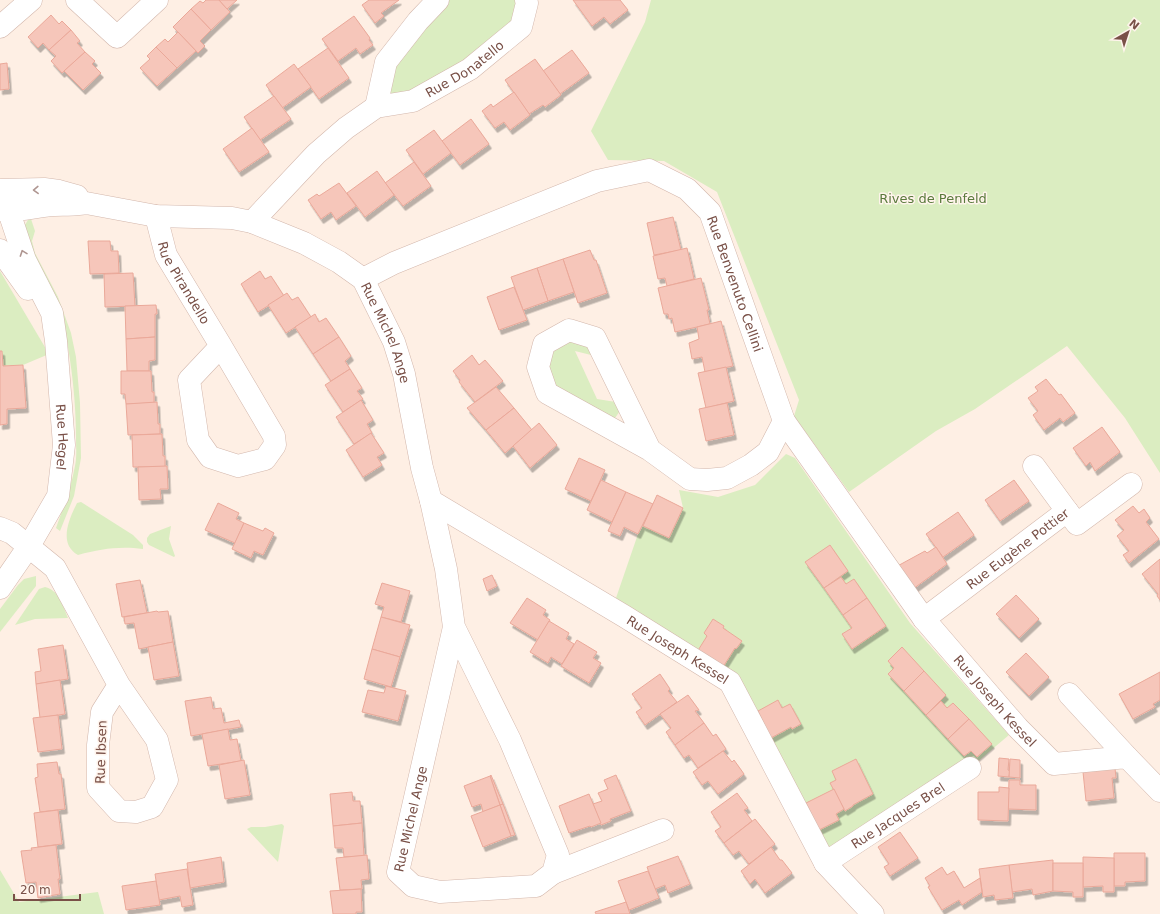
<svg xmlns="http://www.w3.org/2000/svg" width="1160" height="914" font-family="'DejaVu Sans',sans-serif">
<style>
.green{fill:#dbedc1}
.building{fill:#f6c6ba;stroke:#eaa899;filter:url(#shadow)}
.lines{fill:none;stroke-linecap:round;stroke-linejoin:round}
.minor-casing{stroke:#d3b7ac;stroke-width:23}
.minor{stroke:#fff;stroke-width:22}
.oneway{stroke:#af9691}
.labels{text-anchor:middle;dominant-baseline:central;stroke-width:3;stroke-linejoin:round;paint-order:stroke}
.street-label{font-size:13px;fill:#795047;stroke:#fff4ec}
.park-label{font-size:13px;fill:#5a7a3c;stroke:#fff4ec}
</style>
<defs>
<filter id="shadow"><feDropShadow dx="2.5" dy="4.5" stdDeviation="0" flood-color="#0004"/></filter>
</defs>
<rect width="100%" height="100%" fill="#feefe4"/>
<!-- green -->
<g class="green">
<path d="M438,0H526L527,3L470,69L376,107L386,62Z"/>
<path d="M651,0H1160V473L1125,418L1067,346L975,409L936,431L849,492L794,416L799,400L717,192L664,161L608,160L591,131L645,22Z"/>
<path d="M31,219L35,231L32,241L35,253L58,297L71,333L76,357L80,403L81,458L74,496L60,531L56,528C63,508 71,488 75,466C77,457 76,447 76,438C76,403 72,366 65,331L23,228L28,220Z"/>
<path d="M0,271L49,354L23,365L3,366L0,355Z"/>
<path d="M569,341L588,345L595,356L575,351L597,399L616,402L622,408L615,418L566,394L552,382L547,362L553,352Z"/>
<path d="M786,454L795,458L910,623L1009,735L970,768L828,854L740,678L697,652L672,634L616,598L638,534L643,526L669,538L683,508L679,490L718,497L755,485Z"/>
<path d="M81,502L133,535L143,545V549C119,546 101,549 78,555C58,544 69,519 77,503Z"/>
<path d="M171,526L169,539L175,556L174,557L149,545L147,542V538L150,534Z"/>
<path d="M36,576V586L0,632V609L18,585L24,579Z"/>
<path d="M45,587C59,590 63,606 68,618L35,619L15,625L39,589Z"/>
<path d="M282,824L284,826L278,862L247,829L251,827H265Z"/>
<path d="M0,870L19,902L98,892L104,914H0Z"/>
</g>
<!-- building -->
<g class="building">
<path d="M206,0H219L230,12L211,30L191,9L200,1L203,3Z"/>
<path d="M219,0H237L227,9Z"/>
<path d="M369,0H399L381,13L384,16L375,23L362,5Z"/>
<path d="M573,0H620L628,10L610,24L604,17L592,26Z"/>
<path d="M191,9L211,30L200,41L205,46L198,53L173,27Z"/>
<path d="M51,15L59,24L62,21L71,30L49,50L43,43L38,48L28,37Z"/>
<path d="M354,16L370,38L369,40L373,45L360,54L356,48L338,61L322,39Z"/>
<path d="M71,30L80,41L77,43L85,52L62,73L51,61L56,56L49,50Z"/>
<path d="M178,32L196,51L177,68L156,47L165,39L168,42Z"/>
<path d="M156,47L177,68L157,86L140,68L150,59L147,56Z"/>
<path d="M328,48L349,78L319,99L298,69Z"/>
<path d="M572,50L589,73L560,94L543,71Z"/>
<path d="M85,52L95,61L92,64L101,73L83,90L64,71Z"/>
<path d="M535,59L561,95L545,107L543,105L529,114L505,80Z"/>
<path d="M7,63L9,89L0,90V64Z"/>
<path d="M294,64L311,87L282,108L266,85Z"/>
<path d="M514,92L530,115L510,130L504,122L495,128L482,111L491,104L493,107Z"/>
<path d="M274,96L291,119L260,140L244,117Z"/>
<path d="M471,119L489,144L460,165L442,141Z"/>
<path d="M252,128L269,152L239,172L223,149Z"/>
<path d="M434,130L451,153L423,174L406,150Z"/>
<path d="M414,162L431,186L403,206L385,183Z"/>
<path d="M377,171L394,195L365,217L347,193Z"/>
<path d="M339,183L356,206L336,220L331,212L321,219L308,200L317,194L319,196Z"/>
<path d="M673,217L681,250L654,255L647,223Z"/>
<path d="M88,241H110L111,251H118L119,273L90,274Z"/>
<path d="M687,248L694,279L667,286L665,278L658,279L653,256Z"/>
<path d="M590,250L594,260H596L607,293L578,303L563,259Z"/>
<path d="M563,259L574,292L548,301L537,268Z"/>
<path d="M537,268L548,301L523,310L511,277Z"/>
<path d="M260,271L265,279L271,276L284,296L258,312L241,284Z"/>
<path d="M133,273L135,306L105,307L104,274Z"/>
<path d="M701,278L709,310H707L710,324L675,332L672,318L669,319L668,314H664L658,288Z"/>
<path d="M514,287L527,320L499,330L487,297Z"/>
<path d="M287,293L292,300L298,297L311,317L286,333L268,305Z"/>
<path d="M156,305L157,314H155V337L126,339L125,306Z"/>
<path d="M315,314L319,322L326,318L339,337L313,354L295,327Z"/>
<path d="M721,321L733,366L705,372L702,357L692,359L689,343L699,339L697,327Z"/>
<path d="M155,337V360L149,361V371H127L126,339Z"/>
<path d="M339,337L351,356L345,361L350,369L331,381L313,354Z"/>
<path d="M0,351H2L3,366L23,365L26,408L7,409V424L0,425Z"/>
<path d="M472,355L479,365L485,360L503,381L475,402L459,382L460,380L453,371Z"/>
<path d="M726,367L734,401L706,408L698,373Z"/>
<path d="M350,369L362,388L357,391L363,399L343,412L325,385Z"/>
<path d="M121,371H151L152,392H154V403L126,404L125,394H121Z"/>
<path d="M1046,379L1059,395L1061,394L1075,413L1063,422L1060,418L1044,430L1033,415L1038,411L1028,398L1038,391L1035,387Z"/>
<path d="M496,387L514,408L486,430L467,408Z"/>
<path d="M361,400L373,420L367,424L372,433L354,444L336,417Z"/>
<path d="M157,402L158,424H160V434L128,435L126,404Z"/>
<path d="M727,403L734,435L706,441L699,409Z"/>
<path d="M514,408L532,430L505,453L486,430Z"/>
<path d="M539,423L557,445L530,468L513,446Z"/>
<path d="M1102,427L1120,452L1095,471L1090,462L1086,466L1073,448Z"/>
<path d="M371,433L384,453L377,457L382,465L363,477L346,450Z"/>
<path d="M162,434L163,456H165V467H133L132,435Z"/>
<path d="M579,458L605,470L591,501L565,489Z"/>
<path d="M167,466L168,489H160L161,499L139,500L138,467Z"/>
<path d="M601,480L626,492L612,522L587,510Z"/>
<path d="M1014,480L1029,501L1000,521L985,500Z"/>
<path d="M626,492L653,504L638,534L624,527L620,536L608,531Z"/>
<path d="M657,495L683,508L669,538L643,526Z"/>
<path d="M218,503L239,513L236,519L244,523L235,543L205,530Z"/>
<path d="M1133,506L1139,513L1144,509L1150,518L1146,522L1159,539L1129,563L1123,555L1129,551L1117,536L1124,530L1115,520Z"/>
<path d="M958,512L974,535L943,557L926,534Z"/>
<path d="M244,523L263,531L265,528L274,533L263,555L254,551L251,558L232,549Z"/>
<path d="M830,545L848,571L824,588L805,562Z"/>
<path d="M936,547L947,564L913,589L892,569L925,551L927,553Z"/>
<path d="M1160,559V600L1157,596L1158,594L1142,574Z"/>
<path d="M492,575L497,586L487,591L483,579Z"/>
<path d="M841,577L846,584L854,579L867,598L843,615L824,588Z"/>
<path d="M140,580L147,613L122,617L116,584Z"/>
<path d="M382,583L410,591L401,622L381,617L384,607L375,604Z"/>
<path d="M1016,595L1039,619L1019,638L996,614Z"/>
<path d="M527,598L546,610L543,615L550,620L538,640L510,623Z"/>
<path d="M867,598L886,626L852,649L842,634L852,628L843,615Z"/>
<path d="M157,611L158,612L168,611L173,642L139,649L134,623L125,624L124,617Z"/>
<path d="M381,617L410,625L400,657L372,649Z"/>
<path d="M713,619L724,626L723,628L742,641L736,649L735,648L723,667L697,652L707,636L704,633Z"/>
<path d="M549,621L569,633L566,639L574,644L562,664L551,657L548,663L530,652Z"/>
<path d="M577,640L597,652L593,658L601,663L589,683L561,666Z"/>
<path d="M173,642L179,676L154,680L148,647Z"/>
<path d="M63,645L68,679L36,684L35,672L41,671L38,649Z"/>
<path d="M902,647L924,671L904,691L888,674L894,668L888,661Z"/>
<path d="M372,649L400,657L391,687L364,679Z"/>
<path d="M1026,653L1049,677L1029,696L1006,672Z"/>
<path d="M924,671L946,695L926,715L904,691Z"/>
<path d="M1160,672V700L1153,704L1155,707L1133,719L1119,694Z"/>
<path d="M660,674L670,689L668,691L677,702L645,725L636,712L642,708L632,694Z"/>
<path d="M60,680L65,714L40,718L36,684Z"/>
<path d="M386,686L406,691L398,721L362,712L368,690L384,693Z"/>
<path d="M688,695L699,710L695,711L704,723L675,745L666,732L671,728L660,714Z"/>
<path d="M211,697L213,709L221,708L224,723L239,720L241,727L191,736L185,701Z"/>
<path d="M778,700L782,708L790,704L801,724L792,729L791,727L771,738L758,711Z"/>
<path d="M941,701L947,708L953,703L969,719L948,739L926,715Z"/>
<path d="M58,715L62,749L38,752L33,718Z"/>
<path d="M969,719L992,744L977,757L971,751L964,756L948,739Z"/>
<path d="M704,723L713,736L716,734L726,749L698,768L689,755L684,758L675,745Z"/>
<path d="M228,729L230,740L237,739L241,761L208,766L202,734Z"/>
<path d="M723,751L732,762L734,760L744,774L718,794L708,781L702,785L693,772Z"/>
<path d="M999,758L1009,759L1008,770L1010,771L1009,777L998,776Z"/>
<path d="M856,759L873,794L853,805V806L845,811L830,783L836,780L832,771Z"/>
<path d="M1010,759L1020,760V778L1009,777Z"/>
<path d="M244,760L250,795L225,799L219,765Z"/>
<path d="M57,762L59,774H61L65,809L40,812L35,778L38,777L37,764Z"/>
<path d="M1115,768L1116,778H1112L1114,798L1086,801L1083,772Z"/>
<path d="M491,775L503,804L500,805L490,776Z"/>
<path d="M616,775L631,811L610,819L611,821L601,825L593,804L602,801L598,793L608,789L604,780Z"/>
<path d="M490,776L500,805L483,812L481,804L472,807L464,786Z"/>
<path d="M1009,780H1020V785H1036V810L1008,809Z"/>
<path d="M999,787L1009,788L1008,821L978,820V792H999Z"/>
<path d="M834,789L844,809L836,814L839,820L819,830L806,803Z"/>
<path d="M352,792L353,801H360L362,823L333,826L330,794Z"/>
<path d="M737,793L748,808L744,810L752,821L724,843L715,831L721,827L711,812Z"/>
<path d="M589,794L601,823L591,827L590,826L569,833L559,806Z"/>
<path d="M503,804L515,835L511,836L500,805Z"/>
<path d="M500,805L511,836L483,847L471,816Z"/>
<path d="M58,810L62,844L38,847L34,813Z"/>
<path d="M755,819L775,844L749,864L739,851L733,855L724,843Z"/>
<path d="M362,823L364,856L344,857L343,848H335L333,826Z"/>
<path d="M900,832L918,858L890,876L884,867L889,864L878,847Z"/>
<path d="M56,845L60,879H58L60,894L38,898L36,882L26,883L21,851L32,850L31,848Z"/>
<path d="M771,847L780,860H782L792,873L765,893L755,879L750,884L741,871Z"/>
<path d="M1114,853H1145V881L1125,882V886H1114Z"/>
<path d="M367,855L369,879L361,880L362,889L340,890L336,858Z"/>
<path d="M678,856L690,884L668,893L665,885L655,889L647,867Z"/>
<path d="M221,857L224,882L190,888L187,863Z"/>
<path d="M1083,857L1114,858V892H1103V886L1083,887Z"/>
<path d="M1053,860V891L1033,895L1032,889L1012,892L1009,865Z"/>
<path d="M1053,863H1083V897H1073V892L1053,891Z"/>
<path d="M1009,865L1013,898L995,900L994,895L983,897L979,869Z"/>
<path d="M942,867L947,875L954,871L964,888L980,878L982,892L962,905L959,900L942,910L928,887L930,886L925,878Z"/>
<path d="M187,869L193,905L182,907L180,896L159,900L155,874Z"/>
<path d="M648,871L659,898L629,910L618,881Z"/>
<path d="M156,881L160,905L126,910L122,886Z"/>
<path d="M361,889L362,912H356V914H333L330,891Z"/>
<path d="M626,902L630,914H596L595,912Z"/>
</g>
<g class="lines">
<!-- minor casing -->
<g class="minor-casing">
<g id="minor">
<path d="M77,0L117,37L157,0"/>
<path d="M0,27L31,0"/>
<path d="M376,107L386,62L418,21L438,0"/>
<path d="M0,190L44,189L59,191L77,196"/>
<path id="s1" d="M0,200L8,209L25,260L52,313L56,341L64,445L58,496L29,546L0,588"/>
<path id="s2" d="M0,210C18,212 36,206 54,205C65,204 75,206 86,203L156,216L232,218L252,222L304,243L339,262L363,279L394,342L404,374L422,468L431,501L446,569L454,627L510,740L558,855L553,873L536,886L440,892L413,886L398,872L454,627"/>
<path id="s3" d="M156,216L166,255L221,346L189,380L198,440L210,457L238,466L265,459L275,445L274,436L221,346"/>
<path id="s4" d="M252,222L316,154L346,128L376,107L413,101L470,69L521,27L527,3L526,0"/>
<path d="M0,250L28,289"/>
<path id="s5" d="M363,279L394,263L597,181L649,170L687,189L710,212L784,421L768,452L751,465L727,478L707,480L690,479L650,450L547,393L538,367L544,344L569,330L595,338L650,450"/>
<path id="s6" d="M784,421L924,619L1018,728L1054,764L1127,757L1160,791"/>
<path id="s7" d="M431,501L624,616L730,682L825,863L873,914"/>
<path d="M1067,511L1077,524L1131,484"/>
<path d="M0,528L12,533L55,568L119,685L102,712L98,745V788L119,811L136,812L152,807L167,780L157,740L119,685"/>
<path id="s8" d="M924,619L1067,511L1034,466"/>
<path d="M1069,694L1127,757"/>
<path id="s9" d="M825,863L970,768"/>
<path d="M553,873L663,830"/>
</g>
</g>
<!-- minor -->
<use href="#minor" class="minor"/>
</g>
<!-- one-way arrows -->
<defs><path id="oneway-chevron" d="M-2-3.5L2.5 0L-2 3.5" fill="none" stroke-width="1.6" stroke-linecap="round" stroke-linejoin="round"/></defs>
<g class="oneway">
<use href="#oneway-chevron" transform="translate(36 190) rotate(178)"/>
<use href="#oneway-chevron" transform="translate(23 253) rotate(-110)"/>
</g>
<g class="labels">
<!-- street labels -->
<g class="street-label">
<text stroke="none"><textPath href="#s4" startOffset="268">Rue Donatello</textPath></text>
<text stroke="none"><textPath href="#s3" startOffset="73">Rue Pirandello</textPath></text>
<text stroke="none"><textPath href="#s5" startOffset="458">Rue Benvenuto Cellini</textPath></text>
<text stroke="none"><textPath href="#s2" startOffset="438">Rue Michel Ange</textPath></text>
<text stroke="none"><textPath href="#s1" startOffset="250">Rue Hegel</textPath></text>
<text stroke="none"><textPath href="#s8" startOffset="117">Rue Eugène Pottier</textPath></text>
<text stroke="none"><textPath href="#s7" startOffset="288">Rue Joseph Kessel</textPath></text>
<text stroke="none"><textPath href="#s6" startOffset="351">Rue Joseph Kessel</textPath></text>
<text transform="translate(101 752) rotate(-88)">Rue Ibsen</text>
<text stroke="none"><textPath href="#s9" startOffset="87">Rue Jacques Brel</textPath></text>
<text stroke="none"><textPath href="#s2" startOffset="1231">Rue Michel Ange</textPath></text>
</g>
<!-- park labels -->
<g class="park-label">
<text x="933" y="198">Rives de Penfeld</text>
</g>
</g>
<!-- north arrow -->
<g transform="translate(1128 32) rotate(39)" stroke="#fff4ec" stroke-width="3" paint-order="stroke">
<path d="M0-3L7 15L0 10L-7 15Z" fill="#795047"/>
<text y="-6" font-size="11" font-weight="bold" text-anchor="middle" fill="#795047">N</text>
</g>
<!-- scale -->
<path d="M14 894v6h66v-6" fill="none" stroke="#795047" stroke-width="2"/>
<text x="20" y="894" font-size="12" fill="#795047" stroke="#fff4ec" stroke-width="3" paint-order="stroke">20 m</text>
</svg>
